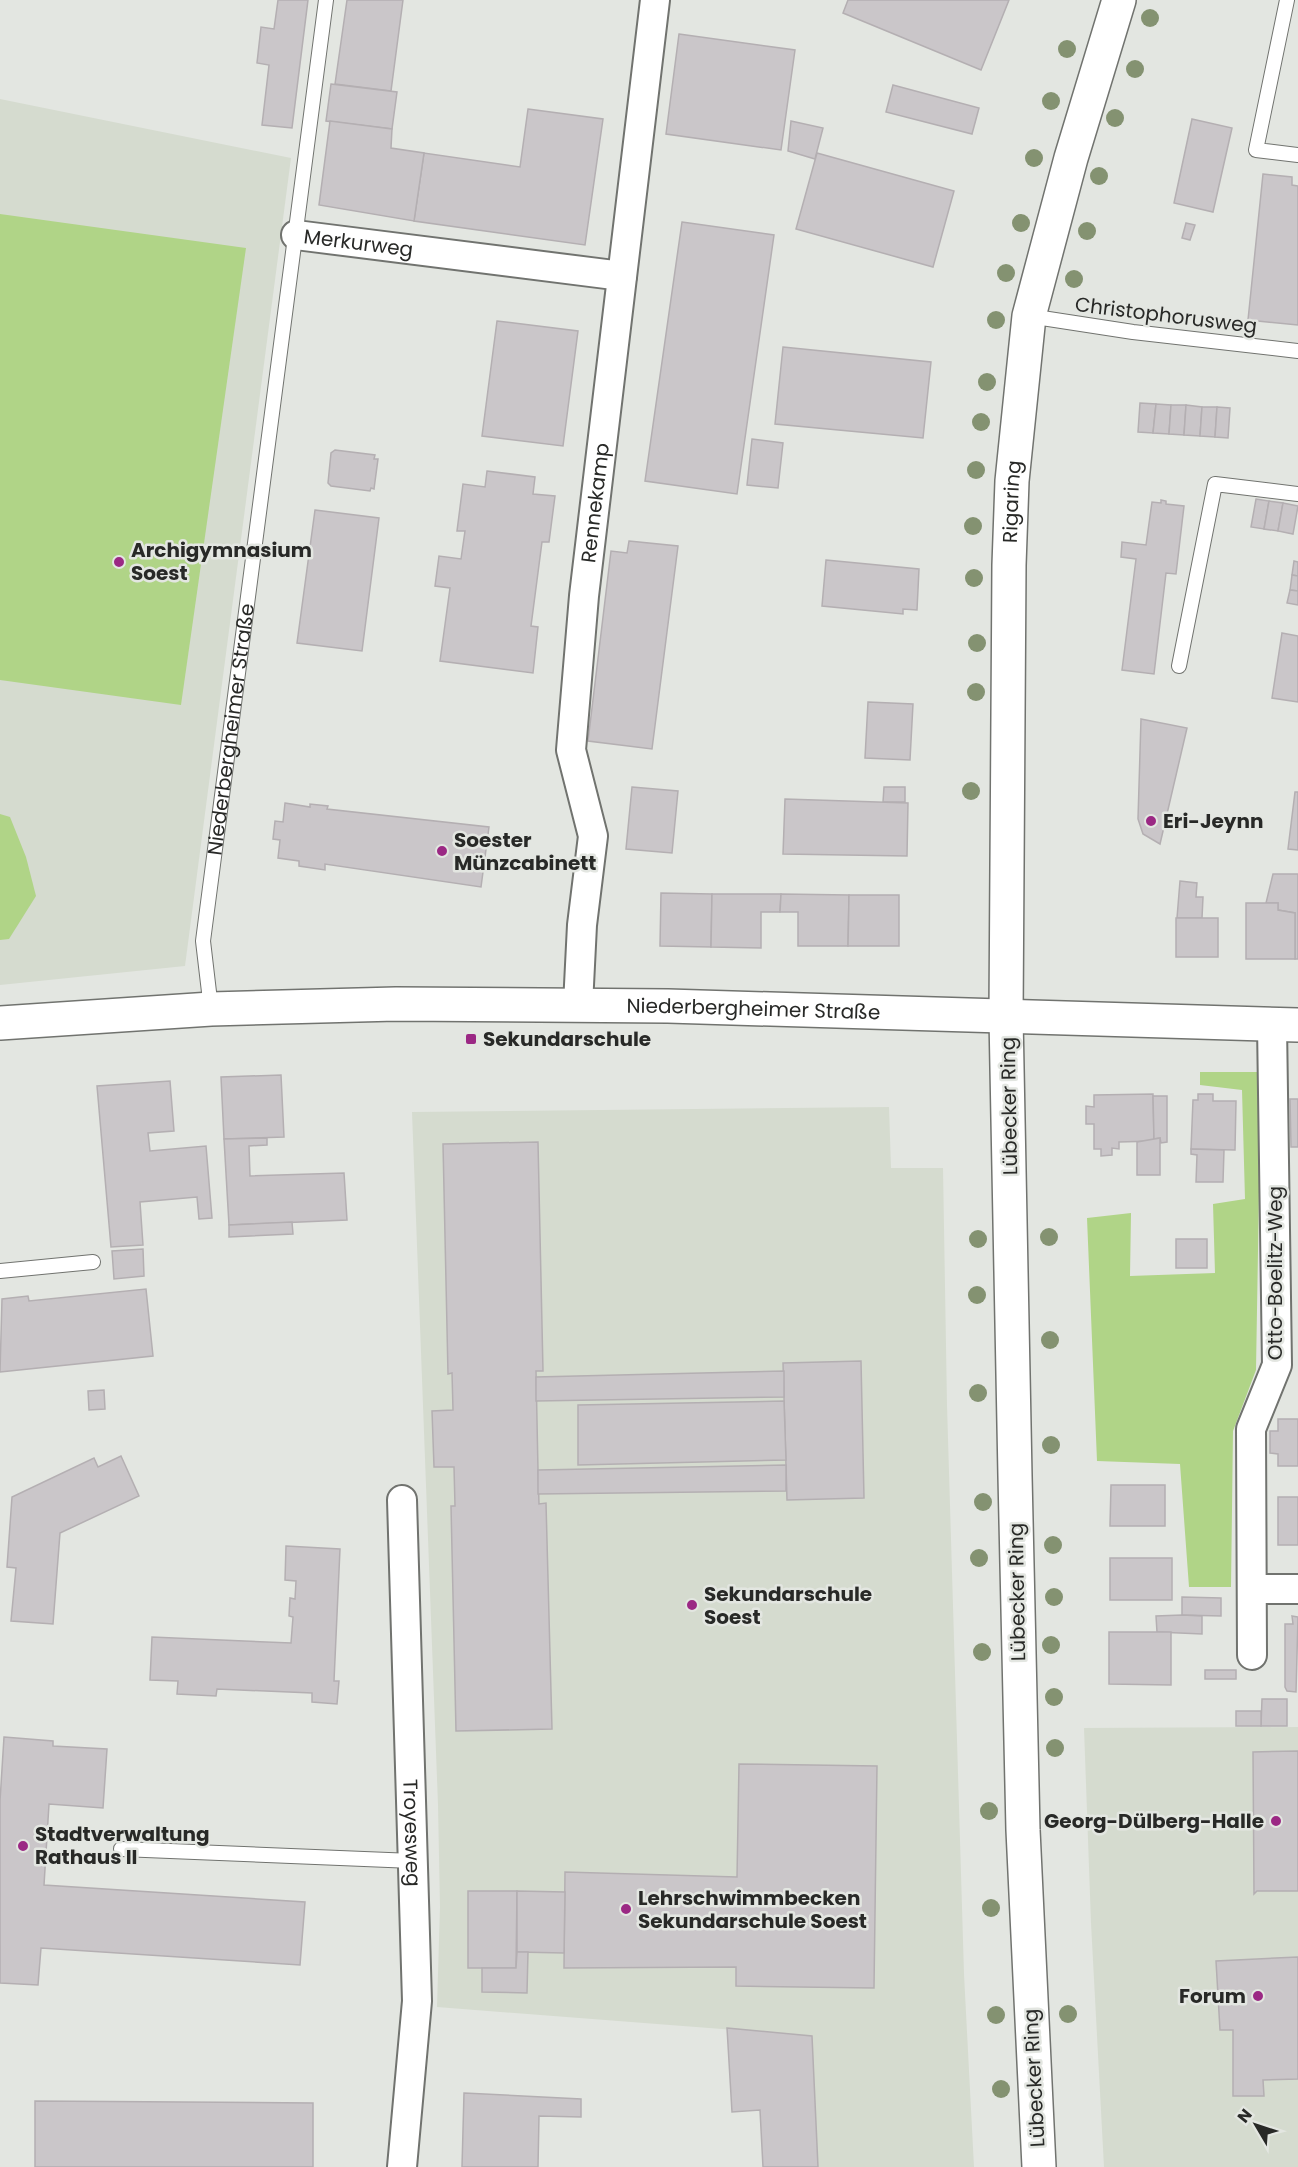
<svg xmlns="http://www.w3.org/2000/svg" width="1298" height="2167" font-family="Poppins,sans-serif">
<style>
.built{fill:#d5dbcf}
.green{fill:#b0d487}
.building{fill:#cac6c9;stroke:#b4afb2;stroke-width:1.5}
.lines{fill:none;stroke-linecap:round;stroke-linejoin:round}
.lane-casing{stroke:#71736f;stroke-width:16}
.street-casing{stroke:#71736f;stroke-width:32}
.secondary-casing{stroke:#71736f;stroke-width:36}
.primary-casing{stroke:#71736f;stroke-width:36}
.lane{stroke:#fff;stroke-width:14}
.street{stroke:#fff;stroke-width:28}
.secondary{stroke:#fff;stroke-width:33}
.primary{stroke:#fff;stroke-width:33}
.tree{fill:#849271}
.poi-dot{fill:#9b2884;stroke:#e3e6e1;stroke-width:2}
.labels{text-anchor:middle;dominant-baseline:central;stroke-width:5;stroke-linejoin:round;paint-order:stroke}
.street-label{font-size:20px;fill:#282927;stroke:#e3e6e1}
.poi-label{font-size:20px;font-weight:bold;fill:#282927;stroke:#e3e6e1;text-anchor:start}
</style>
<rect width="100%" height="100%" fill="#e3e6e1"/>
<!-- built -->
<g class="built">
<path d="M0,99L291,158L185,966L0,985Z"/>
<path d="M889,1107L891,1168H943L947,1405L964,1974L974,2167H818L812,2036L437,2007L440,1907L438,1805L412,1112Z"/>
<path d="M1298,1727V2167H1104L1091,1923L1084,1728Z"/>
</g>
<!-- green -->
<g class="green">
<path d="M0,214L246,248L181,705L0,680Z"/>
<path d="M0,814L10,817L26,857L36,896L9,939L0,940Z"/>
<path d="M1200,1072H1261L1256,1370L1233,1431L1231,1587H1189L1180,1464L1097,1461L1087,1218L1131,1213L1130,1276L1215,1273L1213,1204L1245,1199L1242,1090L1200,1085Z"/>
</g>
<!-- building -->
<g class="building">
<path d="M278,0H308L292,128L262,125L269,65L257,63L261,27L274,29Z"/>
<path d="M347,0H403L391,91L335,84Z"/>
<path d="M848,0H1009L981,70L843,13Z"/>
<path d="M679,34L795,50L781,150L666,134Z"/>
<path d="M331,84L397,92L392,129L326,121Z"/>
<path d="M893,85L979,108L972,134L886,112Z"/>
<path d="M528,109L603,119L585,245L414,221L424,153L520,167Z"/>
<path d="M1192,119L1232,128L1213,212L1174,203Z"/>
<path d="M330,121L392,129L391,148L424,153L414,221L319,205Z"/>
<path d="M791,121L823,128L815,159L788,151Z"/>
<path d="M817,153L954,191L933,267L796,229Z"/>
<path d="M1263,174L1292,177V185L1298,186V325L1248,320Z"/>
<path d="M682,222L774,235L737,494L645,481Z"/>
<path d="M1186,223L1195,225L1190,240L1182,238Z"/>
<path d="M497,321L578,331L563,446L482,436Z"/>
<path d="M783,347L931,362L923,438L775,424Z"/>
<path d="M1140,403L1156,404L1153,433L1138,432Z"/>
<path d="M1156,404L1171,405L1169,434L1153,433Z"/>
<path d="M1171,405H1186L1184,435L1169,434Z"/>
<path d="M1186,405L1202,407L1200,436L1184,435Z"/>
<path d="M1202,407H1217L1215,437L1200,436Z"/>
<path d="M1217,407L1230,408L1228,438L1215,437Z"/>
<path d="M752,439L783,443L778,488L747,485Z"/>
<path d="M335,450L375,455L374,459H378L374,489L371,488L370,491L331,486L328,483L331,453Z"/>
<path d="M487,471L535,477L533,494L555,496L549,542H542L531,626L538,627L533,673L440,661L450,588L435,586L439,556L461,559L465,531H457L463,484L485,487Z"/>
<path d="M1256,499L1269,501L1264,529L1251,527Z"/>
<path d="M1161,500L1166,501V504L1184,506L1176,574L1166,573L1154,674L1122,670L1136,559L1121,557L1122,542L1146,545L1152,502L1161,503Z"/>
<path d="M1269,501L1283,503L1278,531L1264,529Z"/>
<path d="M1283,503L1298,506L1293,534L1278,531Z"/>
<path d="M315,510L379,518L362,651L297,643Z"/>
<path d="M629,541L678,546L652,749L588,741L611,551L627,553Z"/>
<path d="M826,560L919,569L917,610L903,609V614L822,606Z"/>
<path d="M1294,561L1298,562V576L1292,575Z"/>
<path d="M1292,575L1298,576V591L1290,590Z"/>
<path d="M1290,590L1298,591V605L1287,603Z"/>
<path d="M1282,633L1298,636V702L1272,698Z"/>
<path d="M868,702L913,704L910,760L865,758Z"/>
<path d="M1141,719L1187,728L1160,844L1143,834L1138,819Z"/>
<path d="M632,787L678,791L672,853L626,849Z"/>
<path d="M884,787H905V802H883Z"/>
<path d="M1295,792H1298V850L1288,849Z"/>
<path d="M785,799L908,803L907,856L783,854Z"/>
<path d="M285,803L310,807V804L328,806L327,809L489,827L481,887L325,864V870L299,866V861L278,858L280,840L273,839L275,821L283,822Z"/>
<path d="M1273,874H1298V959H1295V913L1278,910V903H1266Z"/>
<path d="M1180,881L1197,883L1196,897H1203L1202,918H1177Z"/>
<path d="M661,893L712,894L711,947L660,946Z"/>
<path d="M712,894H781L780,912H761V948L711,947Z"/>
<path d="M781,894L849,895L848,946H798V912H780Z"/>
<path d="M849,895H899V946H848Z"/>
<path d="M1246,903H1278V910L1295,913V959H1246Z"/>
<rect x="1176" y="918" width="42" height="39"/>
<path d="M281,1075L284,1137L224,1139L221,1077Z"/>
<path d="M170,1081L174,1131L148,1133L150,1151L206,1146L212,1218L199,1219L197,1197L140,1202L143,1245L111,1247L97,1086Z"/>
<path d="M1153,1094L1154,1141L1119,1142V1149L1112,1148V1155L1101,1156V1149H1094V1124H1086V1106L1094,1107V1095Z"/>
<path d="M1198,1094H1213V1101H1236L1235,1150L1191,1149L1193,1100H1198Z"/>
<path d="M1153,1096H1167V1142L1161,1143L1160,1138L1154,1139Z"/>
<path d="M1290,1099H1298V1147H1291Z"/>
<path d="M267,1138V1145L249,1146L250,1176L344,1173L347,1220L229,1225L224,1139Z"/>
<path d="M1160,1138V1175H1137V1142Z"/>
<path d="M538,1142L543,1371H536L538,1470L539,1504L546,1503L552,1729L456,1731L451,1506H455L454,1467H434L432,1411L453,1410L452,1373L448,1374L443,1144Z"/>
<path d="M1191,1149L1224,1150L1223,1182H1196L1197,1155L1191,1154Z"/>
<path d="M292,1222L293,1234L229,1237V1225Z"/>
<rect x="1176" y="1239" width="31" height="29"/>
<path d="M143,1249L144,1276L114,1279L112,1251Z"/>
<path d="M146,1289L153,1356L0,1372L2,1299L28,1296L29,1301Z"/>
<path d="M861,1361L864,1498L787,1500L783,1363Z"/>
<path d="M784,1371V1397L536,1401V1377Z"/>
<path d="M104,1390L105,1409L89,1410L88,1391Z"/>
<path d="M784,1401L786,1460L578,1465V1405Z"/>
<path d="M1278,1419H1298V1466H1278V1454L1270,1453V1431H1278Z"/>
<path d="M121,1456L139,1496L60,1533L53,1624L11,1621L16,1568L7,1567L12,1497L94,1458L98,1467Z"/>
<path d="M786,1465V1491L538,1494V1470Z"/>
<path d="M1111,1485H1165V1526H1110Z"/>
<rect x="1278" y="1497" width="20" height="48"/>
<path d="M286,1546L340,1549L334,1681H339L337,1704L312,1702V1693L217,1689L216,1696L177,1694L178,1681L150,1680L152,1637L291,1643L293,1617L289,1616L290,1598L295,1599L296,1581L285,1580Z"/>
<rect x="1110" y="1558" width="62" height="42"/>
<path d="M1182,1597L1221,1598V1616L1182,1615Z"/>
<path d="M1182,1615L1202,1616V1634L1157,1632L1156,1616Z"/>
<path d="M1292,1616L1298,1617L1296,1692L1287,1691L1285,1687V1624H1293Z"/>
<path d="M1109,1632H1171V1685L1109,1684Z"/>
<rect x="1205" y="1670" width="31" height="9"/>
<path d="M1262,1699H1287V1726H1261Z"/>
<rect x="1236" y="1711" width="25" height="15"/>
<path d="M4,1737L53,1741V1746L107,1749L103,1808L49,1804L44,1885L305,1902L300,1965L41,1948L38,1985L0,1983V1801Z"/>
<path d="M1298,1751V1891H1257L1254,1894L1253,1752Z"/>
<path d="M739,1764L877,1766L874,1988L736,1986V1967L564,1968L565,1872L737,1877Z"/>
<path d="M468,1891H517L516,1968H468Z"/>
<path d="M517,1891L565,1892L564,1953L517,1952Z"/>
<path d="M517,1952H528L527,1993L482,1992V1968H516Z"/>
<path d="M1298,1957V2079L1263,2080L1264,2096H1233V2030H1220L1216,1961Z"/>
<path d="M727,2028L812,2036L818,2167H763L760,2110L732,2112Z"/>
<path d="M464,2093L581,2099V2117L539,2116L538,2167H462Z"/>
<path d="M35,2101L313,2103V2167H35Z"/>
</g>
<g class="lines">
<!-- lane casing -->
<g class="lane-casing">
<g id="lane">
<path d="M1287,0L1256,150L1298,155"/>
<path d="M1029,316L1133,332L1298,351"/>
<path d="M1179,666L1215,484L1298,494"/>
<path id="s1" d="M211,1009L203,941L326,0"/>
<path d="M0,1271L93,1262"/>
<path d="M121,1849L413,1861"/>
</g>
</g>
<!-- street casing -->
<g class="street-casing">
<g id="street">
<path id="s2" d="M296,235L622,276"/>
<path id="s3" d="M578,1005L582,925L593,836L571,750L584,596L655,0"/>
<path id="s4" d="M402,1500L417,2001L402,2167"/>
<path d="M1253,1589H1298"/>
<path d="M1252,1655L1251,1429L1277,1365L1272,1025"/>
</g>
</g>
<!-- secondary casing -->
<g class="secondary-casing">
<g id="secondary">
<path id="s5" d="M0,1023L211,1009L396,1004L668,1006L1298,1025"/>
</g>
</g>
<!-- primary casing -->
<g class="primary-casing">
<g id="primary">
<path id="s6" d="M1039,2167L1023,1830L1015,1476L1006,1017L1009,565L1012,481L1029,316L1071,158L1119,0"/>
</g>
</g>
<!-- lane -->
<use href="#lane" class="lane"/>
<!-- street -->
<use href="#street" class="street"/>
<!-- secondary -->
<use href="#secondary" class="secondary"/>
<!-- primary -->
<use href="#primary" class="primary"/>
</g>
<!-- trees -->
<g class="tree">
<circle cx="1150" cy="18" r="9"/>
<circle cx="1067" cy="49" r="9"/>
<circle cx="1135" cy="69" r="9"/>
<circle cx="1051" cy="101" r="9"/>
<circle cx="1115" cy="118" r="9"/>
<circle cx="1034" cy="158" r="9"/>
<circle cx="1099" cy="176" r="9"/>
<circle cx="1021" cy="223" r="9"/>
<circle cx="1087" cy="231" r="9"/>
<circle cx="1006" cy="273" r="9"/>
<circle cx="1074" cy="279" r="9"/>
<circle cx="996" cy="320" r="9"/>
<circle cx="987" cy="382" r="9"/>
<circle cx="981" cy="422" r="9"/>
<circle cx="976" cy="470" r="9"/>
<circle cx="973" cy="526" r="9"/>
<circle cx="974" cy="578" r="9"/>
<circle cx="977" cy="643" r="9"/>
<circle cx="976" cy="692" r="9"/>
<circle cx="971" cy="791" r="9"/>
<circle cx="1049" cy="1237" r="9"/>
<circle cx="978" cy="1239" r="9"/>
<circle cx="977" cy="1295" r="9"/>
<circle cx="1050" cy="1340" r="9"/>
<circle cx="978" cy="1393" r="9"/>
<circle cx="1051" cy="1445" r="9"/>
<circle cx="983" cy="1502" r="9"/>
<circle cx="1053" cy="1545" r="9"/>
<circle cx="979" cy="1558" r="9"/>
<circle cx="1054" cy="1597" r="9"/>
<circle cx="1051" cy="1645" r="9"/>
<circle cx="982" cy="1652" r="9"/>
<circle cx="1054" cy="1697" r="9"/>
<circle cx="1055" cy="1748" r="9"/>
<circle cx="989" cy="1811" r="9"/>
<circle cx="991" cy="1908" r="9"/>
<circle cx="1068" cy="2014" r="9"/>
<circle cx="996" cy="2015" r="9"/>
<circle cx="1001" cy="2089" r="9"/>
</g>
<!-- markers -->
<g class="poi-dot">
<circle cx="119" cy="562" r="6"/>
<circle cx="1151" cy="821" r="6"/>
<circle cx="442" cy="851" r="6"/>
<rect x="465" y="1033" width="12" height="12" rx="3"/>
<circle cx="692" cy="1605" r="6"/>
<circle cx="1276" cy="1821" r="6"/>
<circle cx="23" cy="1846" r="6"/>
<circle cx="626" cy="1909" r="6"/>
<circle cx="1258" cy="1996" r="6"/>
</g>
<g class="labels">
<!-- street labels -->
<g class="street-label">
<text stroke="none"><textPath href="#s2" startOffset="63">Merkurweg</textPath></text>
<text transform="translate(1166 315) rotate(7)">Christophorusweg</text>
<text stroke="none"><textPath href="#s6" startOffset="1666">Rigaring</textPath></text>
<text stroke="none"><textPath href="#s3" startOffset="507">Rennekamp</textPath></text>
<text stroke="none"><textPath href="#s1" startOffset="282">Niederbergheimer Straße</textPath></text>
<text stroke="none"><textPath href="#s5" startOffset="754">Niederbergheimer Straße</textPath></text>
<text transform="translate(1009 1106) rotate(-91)">Lübecker Ring</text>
<text transform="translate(1275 1273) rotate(-90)">Otto-Boelitz-Weg</text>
<text transform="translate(1017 1592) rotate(-91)">Lübecker Ring</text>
<text stroke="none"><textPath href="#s4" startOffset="333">Troyesweg</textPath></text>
<text transform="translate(1034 2078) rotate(-93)">Lübecker Ring</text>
</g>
<!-- poi labels -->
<g class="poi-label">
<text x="131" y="550">Archigymnasium<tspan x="131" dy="23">Soest</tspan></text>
<text x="1163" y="821">Eri-Jeynn</text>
<text x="454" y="840">Soester<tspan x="454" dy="23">Münzcabinett</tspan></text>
<text x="483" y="1039">Sekundarschule</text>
<text x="704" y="1594">Sekundarschule<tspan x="704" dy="23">Soest</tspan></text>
<text x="1264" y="1821" text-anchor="end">Georg-Dülberg-Halle</text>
<text x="35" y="1834">Stadtverwaltung<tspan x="35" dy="23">Rathaus II</tspan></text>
<text x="638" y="1898">Lehrschwimmbecken<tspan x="638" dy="23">Sekundarschule Soest</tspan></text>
<text x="1246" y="1996" text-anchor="end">Forum</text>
</g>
</g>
<!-- north arrow -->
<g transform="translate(1256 2125) rotate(309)" stroke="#e3e6e1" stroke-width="4.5" paint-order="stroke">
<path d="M0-4.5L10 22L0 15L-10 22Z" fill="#282927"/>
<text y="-9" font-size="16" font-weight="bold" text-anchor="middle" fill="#282927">N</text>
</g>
</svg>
